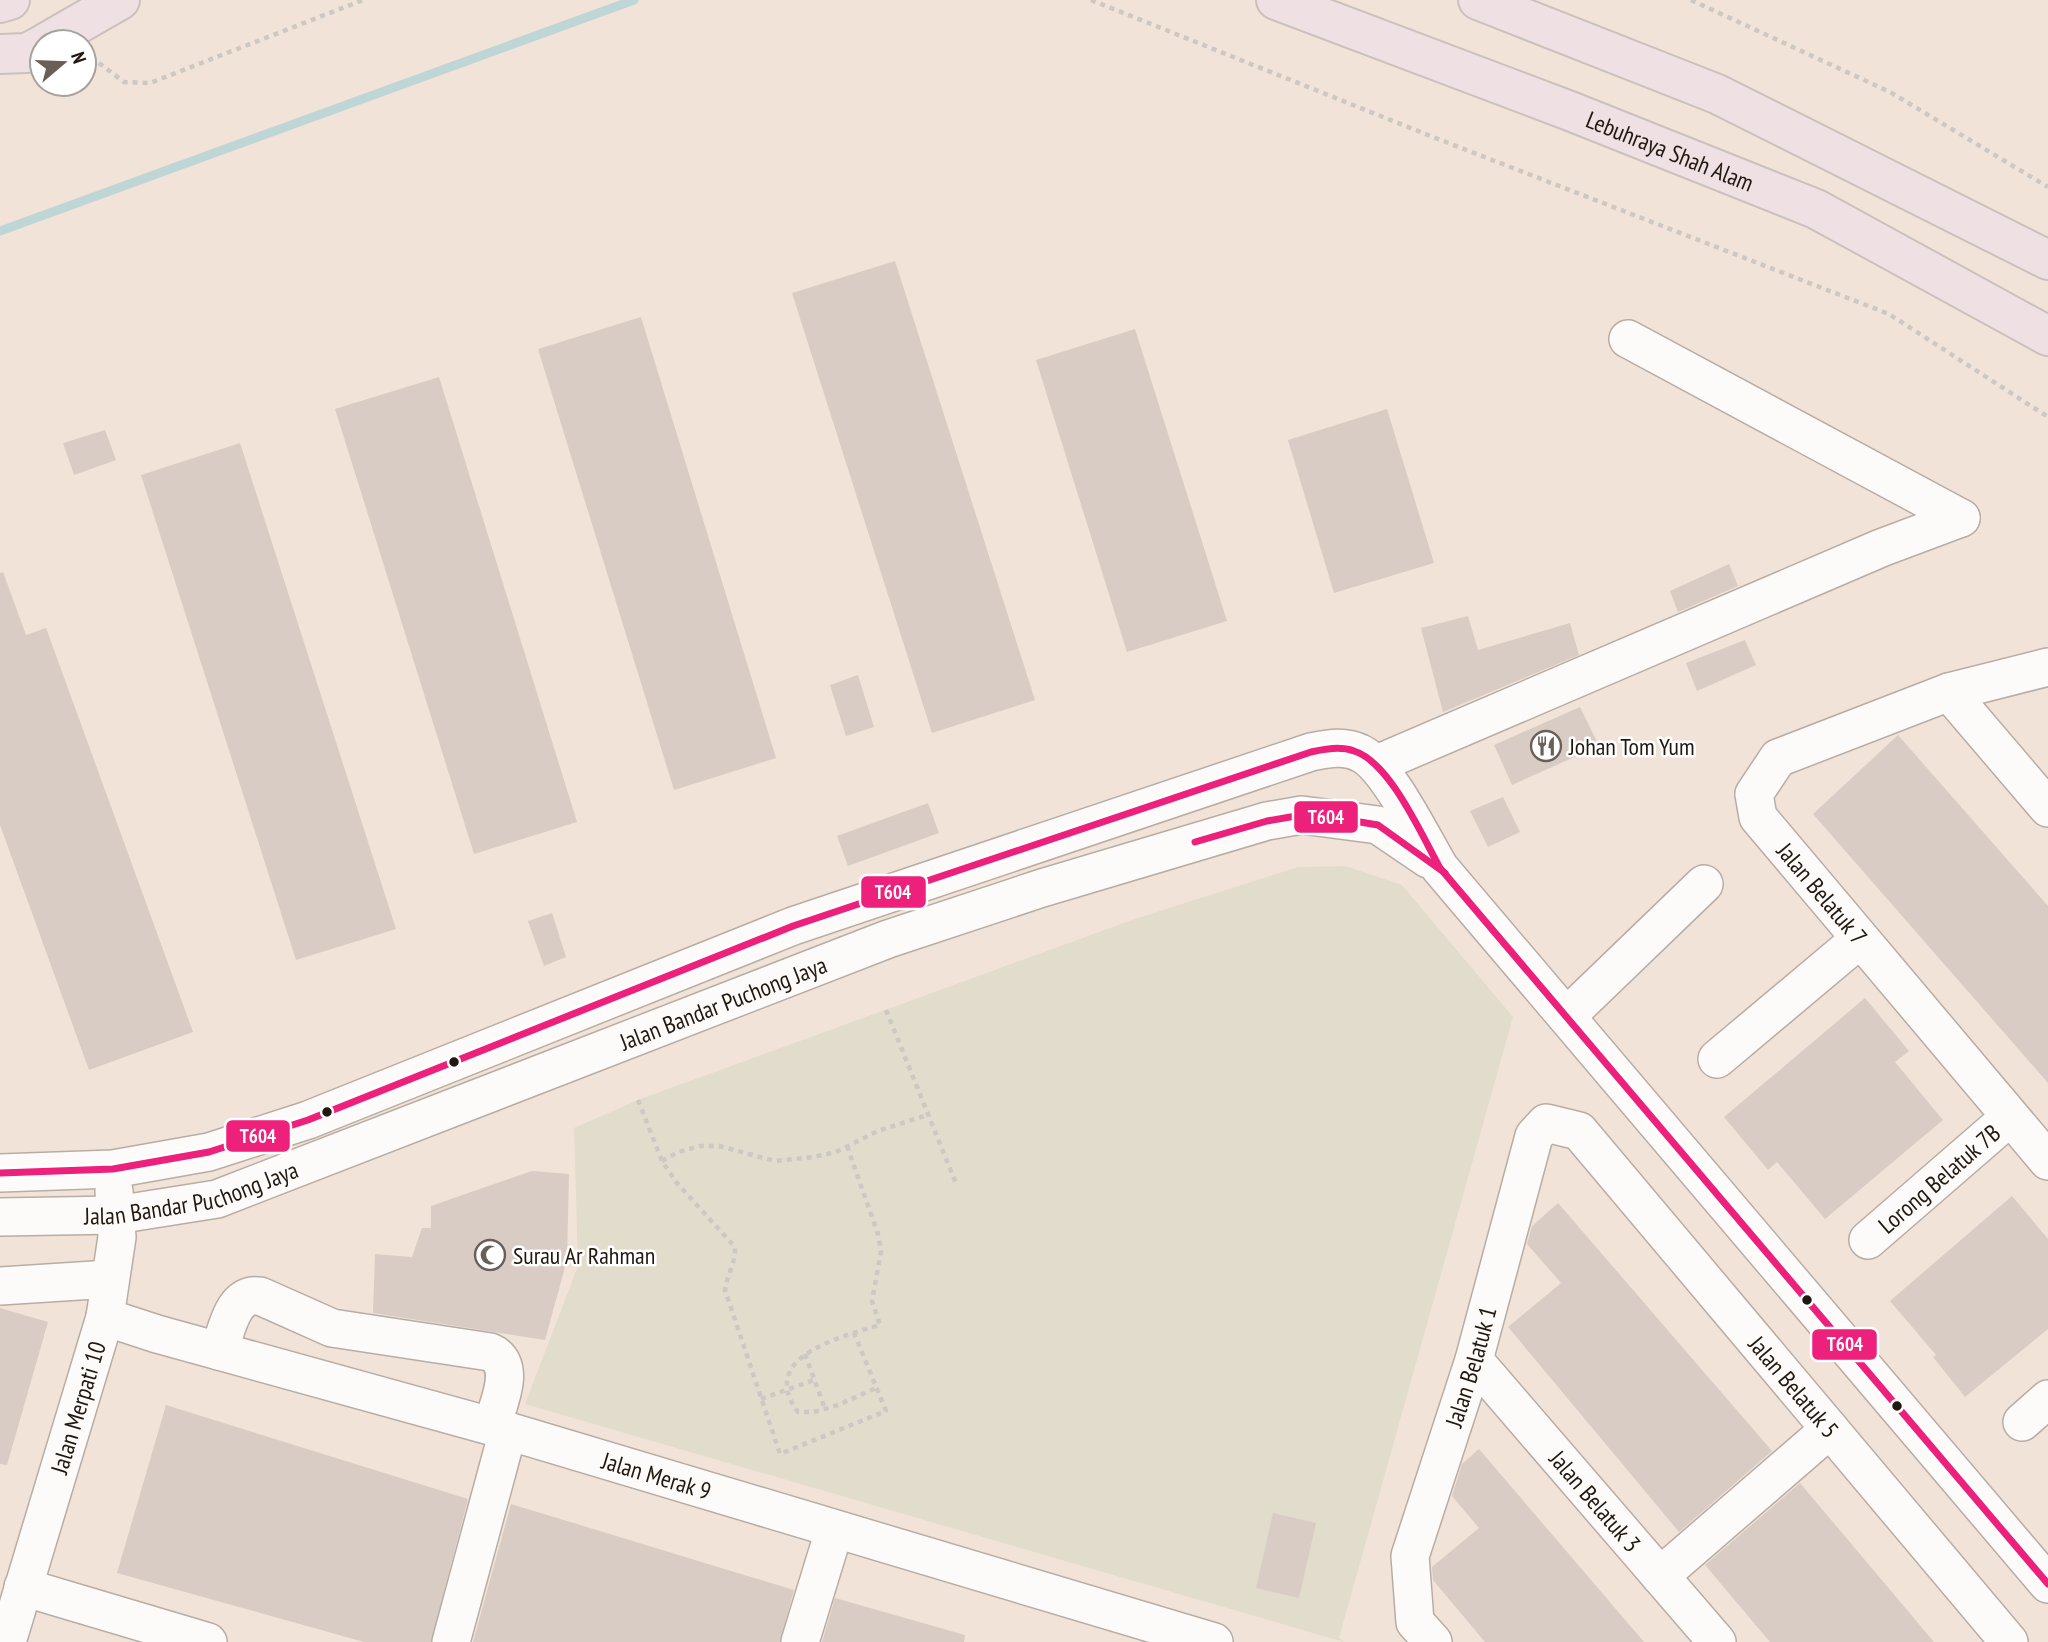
<svg xmlns="http://www.w3.org/2000/svg" width="2048" height="1642" font-family="'PT Sans Narrow',sans-serif">
<style>
.green{fill:#e2dccc}
.lines{fill:none;stroke-linecap:round;stroke-linejoin:round}
.stream{stroke:#bed6d6;stroke-width:9}
.building{fill:#d8ccc4}
.minor-casing{stroke:#b8ada4;stroke-width:40}
.highway-casing{stroke:#c9c2bc;stroke-width:42}
.path{stroke:#ccc8c4;stroke-width:4.5;stroke-dasharray:5 5;stroke-linecap:butt}
.minor{stroke:#fdfbf9;stroke-width:37}
.highway{stroke:#efe0e3;stroke-width:38}
.bus-1-casing{stroke:#fff;stroke-width:12}
.bus-1{stroke:#ed207b;stroke-width:7}
.bus-dot{fill:#211810;stroke:#fff;stroke-width:2.5}
.labels{text-anchor:middle;dominant-baseline:central;stroke-width:5;stroke-linejoin:round;paint-order:stroke}
.street-label{font-size:24px;fill:#211810;stroke:#fff}
.poi-label{font-size:24px;fill:#211810;stroke:#fff;text-anchor:start}
.line-badge{stroke:#fff;stroke-width:2.5}
.badge-label{font-size:19px;text-anchor:middle;font-weight:bold;fill:#fff}
</style>
<rect width="100%" height="100%" fill="#f2e3d8"/>
<!-- green -->
<path class="green" d="M1345,866L1402,885L1513,1017L1339,1638L1344,1642L525,1404L578,1266L574,1128L638,1100L1132,920L1298,867Z"/>
<g class="lines">
<!-- stream -->
<path class="stream" d="M0,231L634,0"/>
</g>
<!-- building -->
<g class="building">
<path d="M895,261L1035,700L932,733L792,293Z"/>
<path d="M641,317L776,758L674,790L538,349Z"/>
<path d="M1135,329L1227,621L1127,652L1036,360Z"/>
<path d="M439,377L577,822L474,854L335,409Z"/>
<path d="M1387,409L1434,563L1334,593L1288,440Z"/>
<path d="M105,430L116,460L74,475L63,443Z"/>
<path d="M240,443L396,929L296,960L141,475Z"/>
<path d="M1729,564L1738,586L1678,612L1670,591Z"/>
<path d="M3,572L26,635L46,628L193,1032L89,1070L0,825V573Z"/>
<path d="M1468,616L1478,650L1570,623L1579,655L1443,712L1421,628Z"/>
<path d="M1745,640L1756,665L1697,691L1686,663Z"/>
<path d="M858,675L874,727L846,736L830,685Z"/>
<path d="M1580,707L1599,746L1512,785L1494,745Z"/>
<path d="M1898,735L2048,906V1083L1813,814Z"/>
<path d="M1503,797L1520,832L1488,847L1470,811Z"/>
<path d="M928,803L939,833L848,866L837,836Z"/>
<path d="M552,913L566,957L544,966L528,921Z"/>
<path d="M1865,998L1909,1051L1895,1062L1943,1120L1825,1219L1777,1162L1768,1170L1724,1117Z"/>
<path d="M532,1171L569,1174L567,1260L545,1340L373,1313L375,1254L412,1257L422,1228H431V1206Z"/>
<path d="M2012,1196L2048,1239V1329L1965,1397L1933,1357L1936,1355L1890,1301Z"/>
<path d="M1558,1203L1772,1451L1679,1532L1508,1327L1561,1283L1527,1244L1532,1226Z"/>
<path d="M0,1308L48,1322L7,1465L0,1464Z"/>
<path d="M166,1405L468,1499L431,1642H364L117,1573Z"/>
<path d="M1479,1449L1644,1642H1485L1433,1580L1432,1567L1479,1528L1452,1496L1462,1464Z"/>
<path d="M1800,1483L1934,1642H1770L1705,1565Z"/>
<path d="M511,1504L794,1590L780,1642H473Z"/>
<path d="M1273,1513L1316,1523L1299,1598L1256,1588Z"/>
<path d="M835,1598L965,1635L964,1642H822Z"/>
</g>
<g class="lines">
<!-- minor casing -->
<g class="minor-casing">
<g id="minor">
<path d="M1628,339L1961,518"/>
<path id="s1" d="M2048,667L1949,692L1778,758L1754,794L1758,817L2048,1161"/>
<path d="M1949,692L2048,808"/>
<path d="M1377,764L1881,548L1961,518"/>
<path d="M1567,1016L1704,884"/>
<path d="M1717,1059L1860,939"/>
<path d="M0,1173L113,1169L209,1152L308,1120L793,926L1311,752C1327,749 1344,745 1360,753C1387,765 1423,840 1440,868L2048,1584"/>
<path id="s2" d="M0,1217L116,1215L217,1199L888,939L1042,888L1267,821L1302,815L1378,825L1428,859"/>
<path id="s3" d="M1868,1240L2010,1117"/>
<path d="M0,1286L110,1279"/>
<path id="s4" d="M105,1317L157,1334L508,1431L1214,1642"/>
<path d="M219,1351C227,1330 232,1292 260,1296L332,1328L490,1352C518,1364 498,1404 492,1426"/>
<path id="s5" d="M1474,1360L1717,1642"/>
<path d="M2022,1422L2048,1399"/>
<path d="M1660,1576L1830,1429"/>
<path d="M23,1587L208,1642"/>
<path id="s6" d="M7,1642L105,1317L117,1237L114,1191"/>
<path d="M451,1642L508,1431"/>
<path d="M800,1642L834,1531"/>
<path id="s7" d="M1433,1642L1415,1622L1410,1556L1474,1360L1534,1136L1546,1123L1579,1131L2009,1642"/>
</g>
</g>
<!-- highway casing -->
<g class="highway-casing">
<g id="highway">
<path id="s8" d="M1276,0L1570,111L1816,209L2048,336"/>
<path d="M1478,0L1717,94L2048,260"/>
<path d="M0,3L10,0"/>
<path d="M47,42L120,0"/>
<path d="M0,54L27,53L42,45"/>
</g>
</g>
<!-- path -->
<g class="path">
<path d="M1091,0L1433,137L1889,314L2048,417"/>
<path d="M1691,0L1890,92L2048,187"/>
<path d="M99,63L124,82L150,83L363,0"/>
<path d="M886,1010L957,1186"/>
<path d="M638,1100L662,1161L676,1182L735,1247C736,1263 727,1274 725,1290L780,1454L886,1411L854,1333"/>
<path d="M847,1146L878,1234L881,1251L872,1301L880,1325C843,1336 756,1357 798,1412H814L838,1405L876,1388"/>
<path d="M662,1161L678,1152L700,1146H719L775,1161L814,1157L836,1152L878,1131L930,1114"/>
<path d="M805,1354L825,1409"/>
<path d="M761,1399L814,1380"/>
</g>
<!-- minor -->
<use href="#minor" class="minor"/>
<!-- highway -->
<use href="#highway" class="highway"/>
<!-- bus-1 casing -->
<g class="bus-1-casing">
<g id="bus-1">
<path d="M1195,842L1267,821L1302,815L1336,818L1378,825L1445,873"/>
<path d="M0,1173L113,1169L209,1152L308,1120L793,926L1311,752C1325,749 1340,746 1354,751C1390,762 1422,836 1440,868L2048,1584"/>
</g>
</g>
<!-- bus-1 -->
<use href="#bus-1" class="bus-1"/>
</g>
<!-- icons -->
<defs>
<g id="restaurant-ring" transform="scale(1.575)"><circle r="9.5" fill="#fff" stroke="#6a5f56" stroke-width="1.5"/><path d="M-5-6h1v4h1v-4h1v4h1v-4h1v5L-1.5 .5V6h-2V.5L-5-1ZM5-6V6H3V1.5H1.5Q1.5-4 5-6Z" fill="#6a5f56"/></g>
<g id="mosque-ring" transform="scale(1.575)"><circle r="9.5" fill="#fff" stroke="#6a5f56" stroke-width="1.5"/><path d="M3.5-4.9A6 6 0 1 0 3.5 4.9A5 5 0 1 1 3.5-4.9Z" fill="#6a5f56"/></g>
</defs>
<g fill-rule="evenodd">
<use href="#restaurant-ring" x="1546" y="746"/>
<use href="#mosque-ring" x="490" y="1255"/>
</g>
<!-- markers -->
<g class="bus-dot">
<circle cx="454" cy="1062" r="6"/>
<circle cx="327" cy="1112" r="6"/>
<circle cx="1807" cy="1300" r="6"/>
<circle cx="1897" cy="1406" r="6"/>
</g>
<g class="labels">
<!-- street labels -->
<g class="street-label">
<text stroke="none"><textPath href="#s8" startOffset="422">Lebuhraya Shah Alam</textPath></text>
<text stroke="none"><textPath href="#s1" startOffset="452">Jalan Belatuk 7</textPath></text>
<text stroke="none"><textPath href="#s2" startOffset="761">Jalan Bandar Puchong Jaya</textPath></text>
<text stroke="none"><textPath href="#s3" startOffset="94">Lorong Belatuk 7B</textPath></text>
<text stroke="none"><textPath href="#s2" startOffset="194">Jalan Bandar Puchong Jaya</textPath></text>
<text stroke="none"><textPath href="#s7" startOffset="292">Jalan Belatuk 1</textPath></text>
<text stroke="none"><textPath href="#s7" startOffset="917">Jalan Belatuk 5</textPath></text>
<text stroke="none"><textPath href="#s6" startOffset="245">Jalan Merpati 10</textPath></text>
<text stroke="none"><textPath href="#s4" startOffset="574">Jalan Merak 9</textPath></text>
<text stroke="none"><textPath href="#s5" startOffset="186">Jalan Belatuk 3</textPath></text>
</g>
<!-- poi labels -->
<g class="poi-label">
<text x="1569" y="746">Johan Tom Yum</text>
<text x="513" y="1255">Surau Ar Rahman</text>
</g>
</g>
<g class="line-badge">
<rect x="1293" y="800" width="66" height="34" rx="7" fill="#ed207b"/>
<rect x="860" y="875" width="67" height="34" rx="7" fill="#ed207b"/>
<rect x="225" y="1119" width="66" height="34" rx="7" fill="#ed207b"/>
<rect x="1811" y="1328" width="67" height="33" rx="7" fill="#ed207b"/>
</g>
<g class="badge-label">
<text x="1326" y="824">T604</text>
<text x="893" y="899">T604</text>
<text x="258" y="1143">T604</text>
<text x="1845" y="1351">T604</text>
</g>
<!-- north arrow -->
<g transform="translate(63 63) rotate(71)"><circle r="33" fill="#ffffff" stroke="#a6a39f" stroke-width="2"/>
<path d="M0-5L12 26L0 18L-12 26Z" fill="#6a5f56"/>
<text y="-10" font-size="19" font-weight="bold" text-anchor="middle" fill="#211810">N</text>
</g>
</svg>
